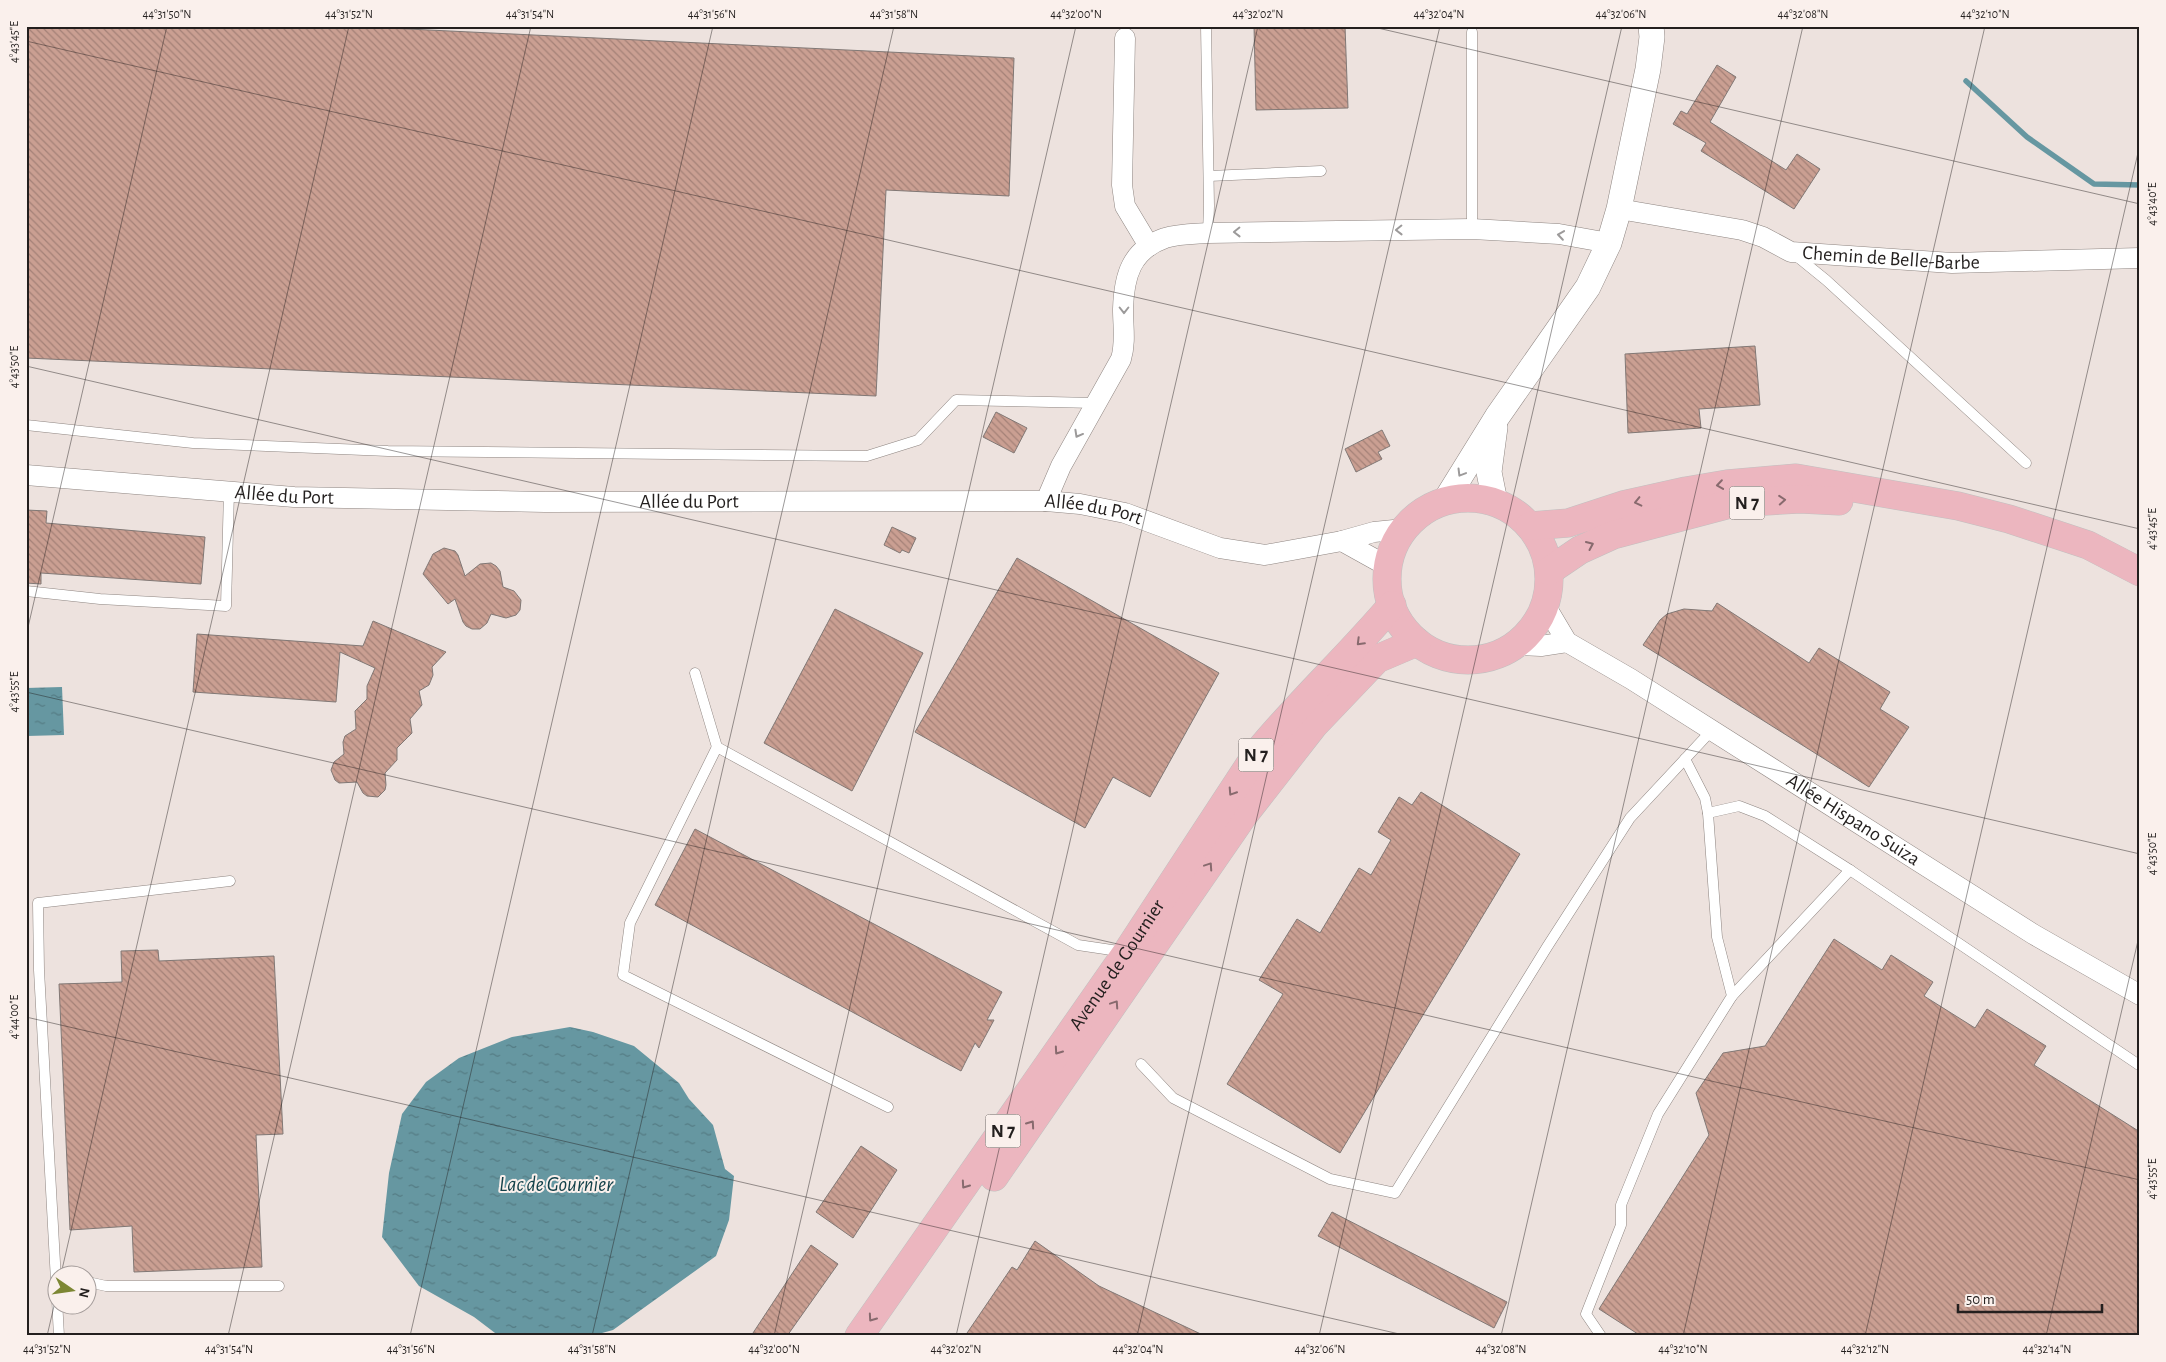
<svg xmlns="http://www.w3.org/2000/svg" width="2166" height="1362" font-family="'Alegreya Sans',sans-serif">
<style>
.water{fill:url(#water-ripples)}
.lines{fill:none;stroke-linecap:round;stroke-linejoin:round}
.stream{stroke:#6697a1;stroke-width:5.5}
.building{fill:url(#building-back-hatch);stroke:#817875}
.service-casing{stroke:#8e8581;stroke-width:11}
.minor-casing{stroke:#8e8581;stroke-width:21}
.tertiary-casing{stroke:#8e8581;stroke-width:26}
.primary-casing{stroke:#c1c0c0;stroke-width:29}
.service{stroke:#fff;stroke-width:10}
.minor{stroke:#fff;stroke-width:20}
.tertiary{stroke:#fff;stroke-width:25}
.primary{stroke:#ecb6bf;stroke-width:28}
.oneway{stroke:#9c9a9a}
.oneway2{stroke:#886a6e}
.ticks{fill:none;stroke:#231f1e;stroke-width:1;stroke-opacity:0.45}
.labels{text-anchor:middle;dominant-baseline:central;stroke-width:4;stroke-linejoin:round;paint-order:stroke}
.shield{fill:#faf0ec;stroke:#645e5c;stroke-width:1}
.shield-label{font-size:19px;font-weight:bold;fill:#231f1e}
.street-label{font-size:20px;fill:#231f1e;stroke:#faf0ec}
.water-label{font-size:21px;font-style:italic;fill:#13414a;stroke:#faf0ec}
.neatline{fill:none;stroke:#231f1e;stroke-width:2}
.ticks-label{font-size:12px;text-anchor:middle;fill:#231f1e}
</style>
<defs>
<pattern id="water-ripples" width="26" height="14" patternUnits="userSpaceOnUse" patternTransform="scale(1.25)"><rect width="26" height="14" fill="#6697a1"/><path d="M2 4q2-2 4 0t4 0M15 11q2-2 4 0t4 0" fill="none" stroke="#547b83"/></pattern>
<pattern id="building-back-hatch" width="6" height="6" patternUnits="userSpaceOnUse" patternTransform="scale(1.25)"><rect width="6" height="6" fill="#ca9f92"/><path d="M-1 5l2 2M0 0l6 6M5-1l2 2" fill="none" stroke="#a48177"/></pattern>
</defs>
<rect width="100%" height="100%" fill="#ede2de"/>
<!-- water -->
<g class="water">
<path d="M62,687L64,735L27,736L26,688Z"/>
<path d="M570,1027L593,1032L634,1046L679,1083L689,1099L713,1125L725,1169L734,1176L729,1220L716,1256L613,1330L591,1336H499L474,1317L419,1286L382,1237L389,1173L402,1114L426,1082L459,1058L512,1037Z"/>
</g>
<g class="lines">
<!-- stream -->
<path class="stream" d="M1966,81L2027,137L2094,184L2140,185"/>
</g>
<!-- building -->
<g class="building">
<path d="M26,26H345L1014,58L1009,196L886,190L876,396L26,358Z"/>
<path d="M1254,26H1345L1348,108L1256,110Z"/>
<path d="M1717,65L1736,77L1710,122L1786,170L1797,154L1820,169L1794,209L1701,151L1706,143L1673,124L1681,111L1687,114Z"/>
<path d="M1755,346L1760,405L1699,409L1701,428L1628,433L1625,354Z"/>
<path d="M996,412L1027,428L1014,453L983,437Z"/>
<path d="M1382,430L1390,446L1378,452L1382,459L1356,472L1345,449Z"/>
<path d="M26,510L47,511L46,523L205,537L201,584L41,573V584L26,583Z"/>
<path d="M892,527L916,538L909,553L902,550L900,553L884,545Z"/>
<path d="M444,548L455,551L458,555L465,576L480,564L491,563L496,566L500,571L503,587L514,591L521,600L520,610L516,615L506,618L491,614L487,623L480,629H472L466,626L463,622L455,599L448,604L423,574L433,554Z"/>
<path d="M1017,558L1219,673L1150,797L1113,777L1085,828L915,732Z"/>
<path d="M1717,603L1809,663L1819,648L1890,692L1880,709L1909,727L1869,787L1643,645L1660,620L1667,614L1684,609L1712,611Z"/>
<path d="M835,609L923,653L852,791L764,743Z"/>
<path d="M373,621L446,652L432,667L433,675L429,685L419,691L422,705L410,719L412,733L397,748V760L385,773L386,785L385,790L378,797L367,796L363,793L357,782L339,783L335,780L331,770L334,762L344,754L343,742L345,736L356,729L355,711L367,699V686L375,668L340,652L336,702L193,692L197,634L363,646Z"/>
<path d="M1421,792L1520,854L1340,1153L1227,1084L1283,994L1259,980L1297,919L1320,933L1359,868L1371,875L1391,840L1378,832L1399,797L1412,805Z"/>
<path d="M695,829L1002,992L987,1020H994L979,1048L975,1043L961,1071L655,905Z"/>
<path d="M1834,939L1882,970L1891,955L1933,982L1924,996L1975,1028L1987,1009L2046,1046L2034,1065L2140,1132V1336H1641L1599,1309L1709,1135L1696,1093L1723,1053L1765,1046Z"/>
<path d="M158,950L159,961L274,956L283,1134L256,1135L262,1267L134,1272L132,1226L70,1230L59,984L122,982L121,951Z"/>
<path d="M861,1146L897,1170L853,1238L816,1212Z"/>
<path d="M1332,1212L1507,1302L1494,1328L1318,1236Z"/>
<path d="M1035,1241L1099,1286L1205,1336H965L1012,1267L1017,1270Z"/>
<path d="M811,1245L838,1264L787,1336H751Z"/>
</g>
<g class="lines">
<!-- service casing -->
<g class="service-casing">
<g id="service">
<path d="M1206,26L1209,206L1208,233"/>
<path d="M1472,32V229"/>
<path d="M1209,176L1321,171"/>
<path d="M1794,254L1826,280L2026,463"/>
<path d="M26,425L193,443L388,451L867,456L918,440L956,400L1095,403"/>
<path d="M26,591L100,599L226,606L229,491"/>
<path d="M695,673L717,747"/>
<path d="M1708,813L1739,806L1765,816L1850,870L1732,996"/>
<path d="M1850,870L2139,1065"/>
<path d="M1141,1064L1173,1098L1330,1179L1395,1193L1547,947L1630,818L1712,730"/>
<path d="M888,1107L623,975L630,923L717,747L1078,945L1125,952"/>
<path d="M88,1282L106,1286H279"/>
<path d="M59,1336L39,970L38,903L230,881"/>
<path d="M1601,1336L1586,1314L1621,1225V1205L1658,1114L1732,996L1717,937L1708,813L1705,798L1685,759"/>
</g>
</g>
<!-- minor casing -->
<g class="minor-casing">
<g id="minor">
<path d="M1125,38L1122,185L1125,206L1149,246"/>
<path id="s1" d="M1619,209L1742,230L1763,237L1791,252L1952,263L2140,258"/>
<path id="s2" d="M26,475L294,497L545,502L1046,501L1080,504L1125,513L1220,548L1265,555L1342,541"/>
<path d="M1046,501L1061,466L1121,359C1126,342 1123,327 1123,309C1124,276 1131,250 1165,238C1178,234 1194,234 1208,233L1472,229L1559,234L1609,243"/>
<path d="M1388,564L1378,561L1342,541L1374,532L1404,529"/>
<path id="s3" d="M1545,605L1567,642L1631,679L2033,934L2140,995"/>
<path d="M1515,645L1541,646L1567,642"/>
</g>
</g>
<!-- tertiary casing -->
<g class="tertiary-casing">
<g id="tertiary">
<path d="M1495,427L1489,472L1495,502"/>
<path d="M1445,501L1497,417L1588,287L1609,243L1619,209L1648,69L1652,37L1651,26"/>
</g>
</g>
<!-- primary casing -->
<g class="primary-casing">
<g id="primary">
<circle cx="1468" cy="579" r="81"/>
<path d="M1530,526L1568,523L1623,505L1686,491L1727,484L1796,478L1958,506L2009,519L2088,545L2140,572"/>
<path d="M1549,571L1580,550L1613,535L1734,503L1800,499L1839,501"/>
<path d="M994,1177L1243,816L1314,725L1377,659L1417,642"/>
<path id="s4" d="M859,1336L1127,952L1258,752C1300,701 1349,656 1392,605"/>
</g>
</g>
<!-- service -->
<use href="#service" class="service"/>
<!-- minor -->
<use href="#minor" class="minor"/>
<!-- tertiary -->
<use href="#tertiary" class="tertiary"/>
<!-- primary -->
<use href="#primary" class="primary"/>
</g>
<!-- one-way arrows -->
<defs><path id="oneway-chevron" d="M-2-3.5L2.5 0L-2 3.5" fill="none" stroke-width="1.6" stroke-linecap="round" stroke-linejoin="round" transform="scale(1.25)"/></defs>
<g class="oneway">
<use href="#oneway-chevron" transform="translate(1399 230) rotate(179)"/>
<use href="#oneway-chevron" transform="translate(1237 232) rotate(179)"/>
<use href="#oneway-chevron" transform="translate(1561 235) rotate(-172)"/>
<use href="#oneway-chevron" transform="translate(1124 310) rotate(90)"/>
<use href="#oneway-chevron" transform="translate(1078 434) rotate(119)"/>
<use href="#oneway-chevron" transform="translate(1461 473) rotate(121)"/>
</g>
<g class="oneway2">
<use href="#oneway-chevron" transform="translate(1720 485) rotate(172)"/>
<use href="#oneway-chevron" transform="translate(1782 500) rotate(-4)"/>
<use href="#oneway-chevron" transform="translate(1638 502) rotate(167)"/>
<use href="#oneway-chevron" transform="translate(1590 545) rotate(-24)"/>
<use href="#oneway-chevron" transform="translate(1360 642) rotate(135)"/>
<use href="#oneway-chevron" transform="translate(1232 792) rotate(123)"/>
<use href="#oneway-chevron" transform="translate(1209 866) rotate(-56)"/>
<use href="#oneway-chevron" transform="translate(1115 1004) rotate(-56)"/>
<use href="#oneway-chevron" transform="translate(1058 1051) rotate(125)"/>
<use href="#oneway-chevron" transform="translate(1031 1124) rotate(-55)"/>
<use href="#oneway-chevron" transform="translate(965 1185) rotate(125)"/>
<use href="#oneway-chevron" transform="translate(872 1318) rotate(125)"/>
</g>
<!-- ticks -->
<path class="ticks" d="M1369,26L2140,204M26,41L2140,529M26,366L2140,854M26,636L167,26M26,692L2140,1180M26,1017L1408,1336M61,1274L349,26M47,1336L58,1289M228,1336L531,26M410,1336L713,26M592,1336L894,26M774,1336L1076,26M956,1336L1258,26M1137,1336L1440,26M1319,1336L1622,26M1501,1336L1803,26M1683,1336L1985,26M1865,1336L2140,144M2046,1336L2140,932"/>
<g class="labels">
<!-- shield labels -->
<g class="shield">
<rect x="1729.5" y="486.5" width="35" height="33" rx="4"/>
<rect x="1238.5" y="738.5" width="35" height="33" rx="4"/>
<rect x="985.5" y="1114.5" width="35" height="33" rx="4"/>
</g>
<g class="shield-label">
<text x="1747" y="503">N 7</text>
<text x="1256" y="755">N 7</text>
<text x="1003" y="1131">N 7</text>
</g>
<!-- street labels -->
<g class="street-label">
<text stroke="none"><textPath href="#s1" startOffset="279">Chemin de Belle-Barbe</textPath></text>
<text stroke="none"><textPath href="#s2" startOffset="259">Allée du Port</textPath></text>
<text stroke="none"><textPath href="#s2" startOffset="664">Allée du Port</textPath></text>
<text stroke="none"><textPath href="#s2" startOffset="1069">Allée du Port</textPath></text>
<text stroke="none"><textPath href="#s3" startOffset="380">Allée Hispano Suiza</textPath></text>
<text stroke="none"><textPath href="#s4" startOffset="452">Avenue de Gournier</textPath></text>
</g>
<!-- water labels -->
<g class="water-label">
<text x="556" y="1184">Lac de Gournier</text>
</g>
</g>
<!-- border -->
<rect width="2166" height="1362" fill="none" stroke="#faf0ec" stroke-width="55"/>
<!-- north arrow -->
<g transform="translate(72 1290) rotate(103)"><circle r="24" fill="#faf0ec" stroke="#a49c9a"/>
<path d="M0-4L9 19L0 12L-9 19Z" fill="#7d8734"/>
<text y="-8" font-size="14" font-weight="bold" text-anchor="middle" fill="#231f1e">N</text>
</g>
<!-- scale -->
<path d="M1958 1304v8h144v-8" fill="none" stroke="#231f1e" stroke-width="2.5"/>
<text x="1966" y="1304" font-size="15" fill="#231f1e" stroke="#faf0ec" stroke-width="4" paint-order="stroke">50 m</text>
<rect x="28" y="28" width="2110" height="1306" class="neatline"/>
<g class="ticks-label">
<text x="167" y="18">44°31'50"N</text>
<text x="349" y="18">44°31'52"N</text>
<text x="530" y="18">44°31'54"N</text>
<text x="712" y="18">44°31'56"N</text>
<text x="894" y="18">44°31'58"N</text>
<text x="1076" y="18">44°32'00"N</text>
<text x="1258" y="18">44°32'02"N</text>
<text x="1439" y="18">44°32'04"N</text>
<text x="1621" y="18">44°32'06"N</text>
<text x="1803" y="18">44°32'08"N</text>
<text x="1985" y="18">44°32'10"N</text>
<text transform="translate(14 42) rotate(-90)" y="4">4°43'45"E</text>
<text transform="translate(2152 204) rotate(-90)" y="4">4°43'40"E</text>
<text transform="translate(14 367) rotate(-90)" y="4">4°43'50"E</text>
<text transform="translate(2152 529) rotate(-90)" y="4">4°43'45"E</text>
<text transform="translate(14 692) rotate(-90)" y="4">4°43'55"E</text>
<text transform="translate(2152 854) rotate(-90)" y="4">4°43'50"E</text>
<text transform="translate(14 1017) rotate(-90)" y="4">4°44'00"E</text>
<text transform="translate(2152 1179) rotate(-90)" y="4">4°43'55"E</text>
<text x="47" y="1353">44°31'52"N</text>
<text x="229" y="1353">44°31'54"N</text>
<text x="411" y="1353">44°31'56"N</text>
<text x="592" y="1353">44°31'58"N</text>
<text x="774" y="1353">44°32'00"N</text>
<text x="956" y="1353">44°32'02"N</text>
<text x="1138" y="1353">44°32'04"N</text>
<text x="1320" y="1353">44°32'06"N</text>
<text x="1501" y="1353">44°32'08"N</text>
<text x="1683" y="1353">44°32'10"N</text>
<text x="1865" y="1353">44°32'12"N</text>
<text x="2047" y="1353">44°32'14"N</text>
</g>
</svg>
